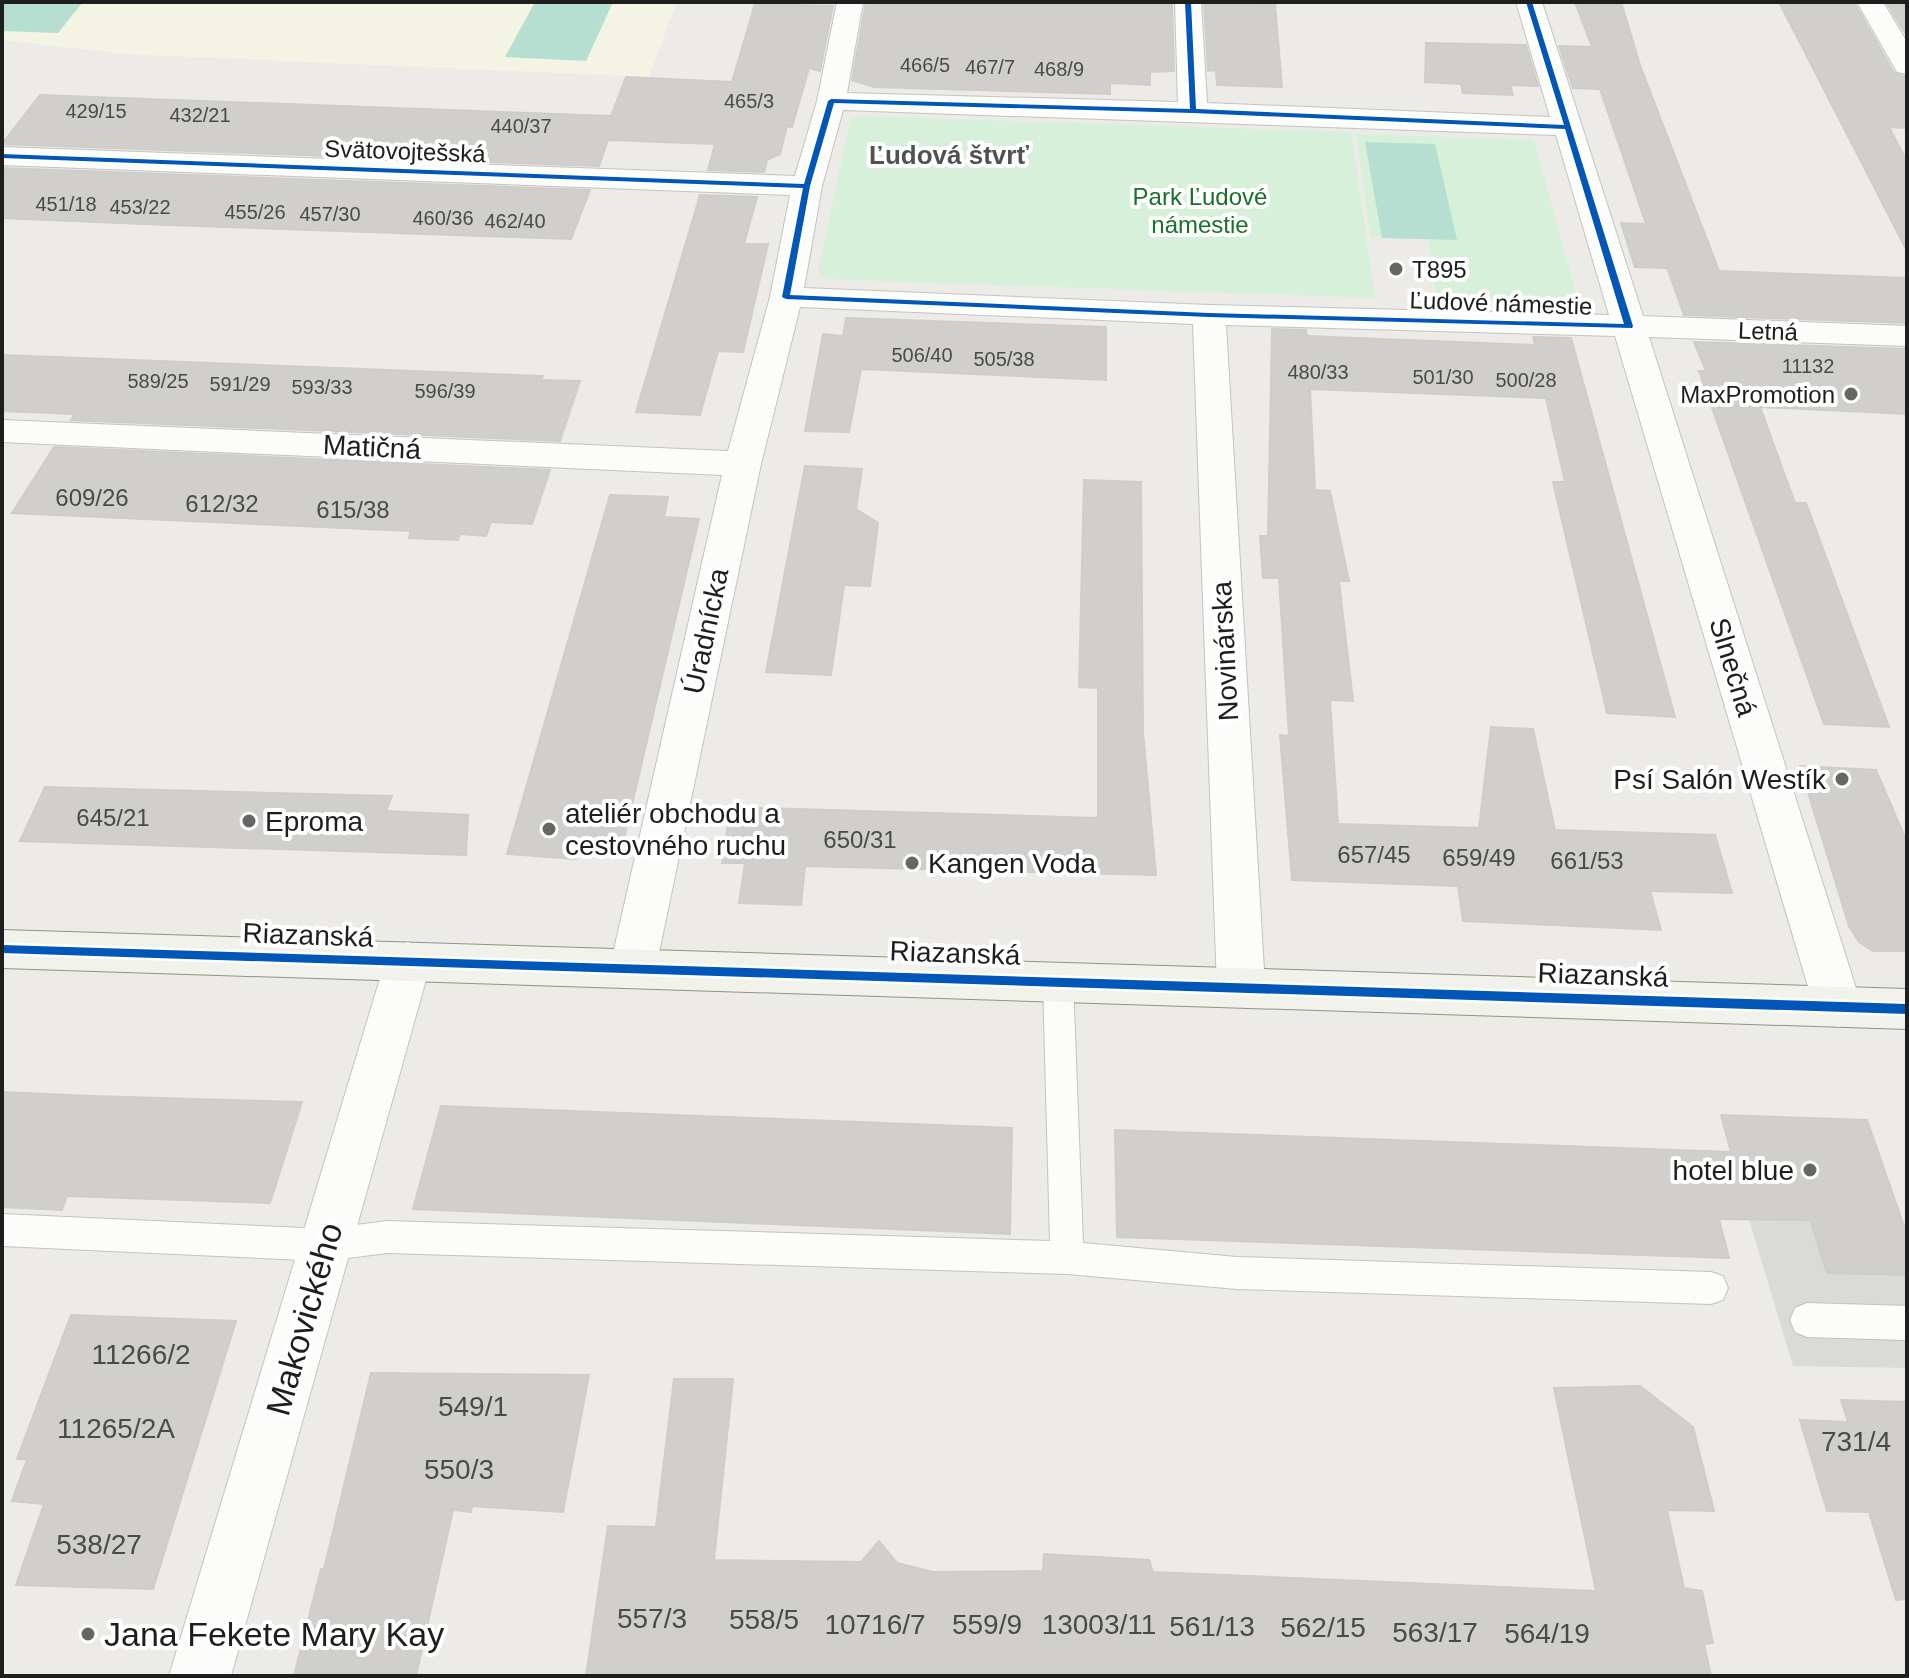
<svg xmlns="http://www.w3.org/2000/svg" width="1909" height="1678" font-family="Helvetica,sans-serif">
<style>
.education{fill:#f3f4e3}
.religious{fill:#dadad8}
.park{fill:#d7f0d9}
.pitch{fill:#b6dfd2}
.building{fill:#d0cfcc;stroke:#cfcdc9;stroke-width:2}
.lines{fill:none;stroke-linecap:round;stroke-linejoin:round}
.lane-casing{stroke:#c3c3c1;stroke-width:2}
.street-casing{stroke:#c3c3c1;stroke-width:2}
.secondary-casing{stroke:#919481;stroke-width:2}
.lane{fill:#fcfcfb;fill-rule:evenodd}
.street{fill:#fcfcfb;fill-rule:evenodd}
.secondary{fill:#f1f2eb;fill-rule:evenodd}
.cycleway-casing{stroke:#fff;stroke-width:5}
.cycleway{fill:#0057b8;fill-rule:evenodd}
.poi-dot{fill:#666664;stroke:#fff;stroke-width:3}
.labels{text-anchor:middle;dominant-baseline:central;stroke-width:8;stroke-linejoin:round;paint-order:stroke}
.far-number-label{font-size:20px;fill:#4a4a4a}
.far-street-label{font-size:24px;fill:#1e1e1e;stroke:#fff}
.far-park-label{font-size:24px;fill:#167227;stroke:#fff}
.far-poi-label{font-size:24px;fill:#1e1e1e;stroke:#fff;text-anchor:start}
.number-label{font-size:24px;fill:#4a4a4a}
.far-quarter-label{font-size:26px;font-weight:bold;fill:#515151;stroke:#fff}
.street-label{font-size:28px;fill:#1e1e1e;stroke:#fff}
.poi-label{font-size:28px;fill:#1e1e1e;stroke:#fff;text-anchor:start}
.near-number-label{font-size:28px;fill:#4a4a4a}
.near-street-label{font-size:34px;fill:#1e1e1e;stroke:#fff}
.near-poi-label{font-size:34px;fill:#1e1e1e;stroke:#fff;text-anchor:start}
</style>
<rect width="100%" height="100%" fill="#ecebe7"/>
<!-- education -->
<path class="education" d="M2,2H677L649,77L124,54L2,40Z"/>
<!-- religious -->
<path class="religious" d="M1749,1219L1810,1220L1827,1273L1907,1275V1368L1793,1366Z"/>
<!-- park -->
<g class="park">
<path d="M859,116L1351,132L1375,298L825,279L818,273L850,120Z"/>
<path d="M1356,134L1534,140L1579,306L1438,301L1428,239L1370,237Z"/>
</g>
<!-- pitch -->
<g class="pitch">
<path d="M2,2H83L58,33L2,31Z"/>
<path d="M535,2H613L586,61L505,57Z"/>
<path d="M1365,142L1435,144L1457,240L1382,238Z"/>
</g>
<!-- building -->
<g class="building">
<path d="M866,2H1172L1174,71L1150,72V85L1110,83V94L874,87L852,80Z"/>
<path d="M1204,2L1275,4L1282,87L1217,85L1216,70L1208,71Z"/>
<path d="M1575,2H1621L1640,65L1719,271L1907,278V323L1684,315L1667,268L1635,267L1621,223L1646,224L1600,89L1573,88L1559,46L1592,47Z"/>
<path d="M1779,2H1854L1894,73L1907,77V128L1889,127L1907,162V251Z"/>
<path d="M1886,2H1907V36Z"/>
<path d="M755,4L833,6L820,71L809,68L792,127L787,126L780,154L767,160L764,172L708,170L715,144L608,140L599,166L2,144L40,95L611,116L626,77L732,82Z"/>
<path d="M1426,43L1526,45L1538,86L1510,85L1513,95L1463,93L1461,84L1425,82Z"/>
<path d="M2,168L590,190L571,239L168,225L2,218Z"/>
<path d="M700,195L757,197L744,244H768L743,352L718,351L700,415L636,412Z"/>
<path d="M846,318L1106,327V380L861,369L849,432L805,431L823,334L843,336Z"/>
<path d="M1272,329L1306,330L1307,336L1535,345L1533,337L1571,338L1675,717L1607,713L1553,482H1565L1546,398L1310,389L1315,490L1330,491L1349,581H1339L1353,701L1330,700L1338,824L1479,828L1491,727L1533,729L1555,830L1715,835L1732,893L1650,891L1661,930L1463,921L1458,886L1292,880L1280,735L1289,736L1279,578H1263L1260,536H1268Z"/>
<path d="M1694,342L1907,349V414L1760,407L1795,503H1806L1889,727L1824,724L1699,371H1706Z"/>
<path d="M2,355L543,376L541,380L580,381L560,441L71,420L75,414L2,411Z"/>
<path d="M54,447L550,470L532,524L491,522L486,536L460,534L458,540L409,538L411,531L12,513Z"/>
<path d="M805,466L862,469L856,509L878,523L870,586L844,585L831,675L766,672Z"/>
<path d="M1084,480L1141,482L1143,732L1156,875L805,866L801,905L739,903L745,863H722L731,807L1098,818V688L1079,687Z"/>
<path d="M610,495L668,497L664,517L699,519L622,847L579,844L576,859L507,854Z"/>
<path d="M1800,766L1876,770L1907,842V951H1873L1859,942L1849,926Z"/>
<path d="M45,787L392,796L386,811L468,815L466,855L20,841Z"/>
<path d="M2,1092L91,1096L302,1102L270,1203L67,1196L62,1210L2,1207Z"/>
<path d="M441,1106L1012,1128L1010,1234L413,1209Z"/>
<path d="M1721,1115L1867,1120L1907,1235V1275L1827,1273L1810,1220L1719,1219L1729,1258L1117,1237L1115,1130L1731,1152Z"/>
<path d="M71,1315L236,1321L153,1589L16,1585L44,1504L12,1501L27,1459H17Z"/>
<path d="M371,1373L589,1375L563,1512L472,1506L471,1512L453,1510L416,1676H294L321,1569H324Z"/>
<path d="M674,1379H733L714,1560L861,1562L879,1541L897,1563L933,1572L1043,1571L1044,1554L1149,1560L1153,1572L1596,1591L1554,1388L1640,1386L1693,1427L1714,1511L1667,1510L1684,1588L1702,1591L1713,1643L1704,1644L1711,1676H586L608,1526L656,1527Z"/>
<path d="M1841,1400L1907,1402V1599L1896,1600L1869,1512L1827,1511L1800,1420L1848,1422Z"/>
</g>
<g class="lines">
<!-- lane casing -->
<g class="lane-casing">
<g id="lane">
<path d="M1058,968L1069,972L1073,981L1083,1243L1237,1257L1711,1272L1723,1276L1728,1288L1723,1300L1711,1304L1237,1289L1067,1274L387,1253L325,1261L2,1246V1214L325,1229L387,1221L1050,1241L1043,981L1047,972Z"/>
<path d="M1807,1303L1907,1306V1340L1807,1337L1795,1332L1790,1320L1795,1308Z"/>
</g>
</g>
<!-- street casing -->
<g class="street-casing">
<g id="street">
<path d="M837,2H863L847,93L1178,102L1175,2H1201L1207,103L1550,117L1516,2H1542L1643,316L1907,326V346L1649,337L1862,1007L1855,1021L1838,1027L1821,1021L1814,1007L1615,336L1226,325L1265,987L1258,1001L1241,1007L1224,1001L1217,987L1193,324L800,307L761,464L656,967L649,981L633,987L617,981L610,967L722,475L2,442V420L728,451L770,297L790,195L2,165V147L795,176L817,101ZM843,110L1556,135L1609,315L1209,305L804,288L822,186Z"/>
<path d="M1857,2H1883L1907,42V74L1897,72Z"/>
<path d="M408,942L424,948L431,962L231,1676H169L385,962L392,948Z"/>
</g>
</g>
<!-- secondary casing -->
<g class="secondary-casing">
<path id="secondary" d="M2,930L1907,989V1029L2,968Z"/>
</g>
<!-- lane -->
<use href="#lane" class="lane"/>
<!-- street -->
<use href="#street" class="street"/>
<!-- secondary -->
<use href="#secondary" class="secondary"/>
<!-- cycleway casing -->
<g class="cycleway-casing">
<g id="cycleway">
<path d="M1185,2H1191L1196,109L1564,125L1526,2H1532L1633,326L1632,328L1209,317L786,299L782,297L803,188L2,158V154L804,184L828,101L831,99L1190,109ZM834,103L1193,113L1565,129L1624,324L1209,313L790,295L810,186Z"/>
<path d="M2,945L1907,1004V1014L2,953Z"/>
</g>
</g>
<!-- cycleway -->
<use href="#cycleway" class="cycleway"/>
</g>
<!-- markers -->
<g class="poi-dot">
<circle cx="1396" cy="269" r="8"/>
<circle cx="1851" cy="394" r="8"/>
<circle cx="1842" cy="779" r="8"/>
<circle cx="249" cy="821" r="8"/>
<circle cx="549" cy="829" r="8"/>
<circle cx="912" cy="863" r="8"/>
<circle cx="1810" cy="1170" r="8"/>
<circle cx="88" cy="1634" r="8"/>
</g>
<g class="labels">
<!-- far-number labels -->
<g class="far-number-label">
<text x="925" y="65">466/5</text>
<text x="990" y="67">467/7</text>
<text x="1059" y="69">468/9</text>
<text x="749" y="101">465/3</text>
<text x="96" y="111">429/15</text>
<text x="200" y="115">432/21</text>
<text x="521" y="126">440/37</text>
<text x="66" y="204">451/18</text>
<text x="140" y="207">453/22</text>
<text x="255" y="212">455/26</text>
<text x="330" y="214">457/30</text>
<text x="443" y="218">460/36</text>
<text x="515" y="221">462/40</text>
<text x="922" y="355">506/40</text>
<text x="1004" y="359">505/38</text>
<text x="1808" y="366">11132</text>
<text x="1318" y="372">480/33</text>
<text x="1443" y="377">501/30</text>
<text x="1526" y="380">500/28</text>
<text x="158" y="381">589/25</text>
<text x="240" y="384">591/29</text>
<text x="322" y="387">593/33</text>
<text x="445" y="391">596/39</text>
</g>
<!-- far-street labels -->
<g class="far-street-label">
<text transform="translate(405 151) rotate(2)">Svätovojtešská</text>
<text transform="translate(1501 303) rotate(2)">Ľudové námestie</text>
<text transform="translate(1768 331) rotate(2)">Letná</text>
</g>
<!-- far-park labels -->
<g class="far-park-label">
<text x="1200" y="196">Park Ľudové<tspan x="1200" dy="28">námestie</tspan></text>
</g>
<!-- far-poi labels -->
<g class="far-poi-label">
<text x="1412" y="269">T895</text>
<text x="1835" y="394" text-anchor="end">MaxPromotion</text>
</g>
<!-- number labels -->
<g class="number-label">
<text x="92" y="497">609/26</text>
<text x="222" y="503">612/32</text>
<text x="353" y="509">615/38</text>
<text x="113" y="817">645/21</text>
<text x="860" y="839">650/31</text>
<text x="1374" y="854">657/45</text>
<text x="1479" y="857">659/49</text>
<text x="1587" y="860">661/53</text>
</g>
<!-- far-quarter labels -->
<g class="far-quarter-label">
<text x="949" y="155">Ľudová štvrť</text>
</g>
<!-- street labels -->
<g class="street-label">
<text transform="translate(372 447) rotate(3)">Matičná</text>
<text transform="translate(706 631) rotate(-78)">Úradnícka</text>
<text transform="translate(1225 651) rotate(-93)">Novinárska</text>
<text transform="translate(1733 667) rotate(73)">Slnečná</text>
<text transform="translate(308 935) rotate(2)">Riazanská</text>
<text transform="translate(955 953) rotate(2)">Riazanská</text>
<text transform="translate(1603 975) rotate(2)">Riazanská</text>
</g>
<!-- poi labels -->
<g class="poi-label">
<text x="1826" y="779" text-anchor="end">Psí Salón Westík</text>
<text x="565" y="813">ateliér obchodu a<tspan x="565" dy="32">cestovného ruchu</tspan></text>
<text x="265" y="821">Eproma</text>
<text x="928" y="863">Kangen Voda</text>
<text x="1794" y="1170" text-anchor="end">hotel blue</text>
</g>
<!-- near-number labels -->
<g class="near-number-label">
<text x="141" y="1354">11266/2</text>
<text x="473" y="1406">549/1</text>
<text x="116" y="1428">11265/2A</text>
<text x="1856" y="1441">731/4</text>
<text x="459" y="1469">550/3</text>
<text x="99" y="1544">538/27</text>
<text x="652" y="1618">557/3</text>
<text x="764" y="1619">558/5</text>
<text x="875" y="1624">10716/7</text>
<text x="987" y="1624">559/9</text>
<text x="1099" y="1624">13003/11</text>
<text x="1212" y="1626">561/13</text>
<text x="1323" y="1627">562/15</text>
<text x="1435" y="1632">563/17</text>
<text x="1547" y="1633">564/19</text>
</g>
<!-- near-street labels -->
<g class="near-street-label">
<text transform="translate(304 1319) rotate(-74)">Makovického</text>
</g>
<!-- near-poi labels -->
<g class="near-poi-label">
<text x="104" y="1634">Jana Fekete Mary Kay</text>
</g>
</g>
<!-- border -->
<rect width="1909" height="1678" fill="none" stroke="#1e1e1e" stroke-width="8"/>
</svg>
